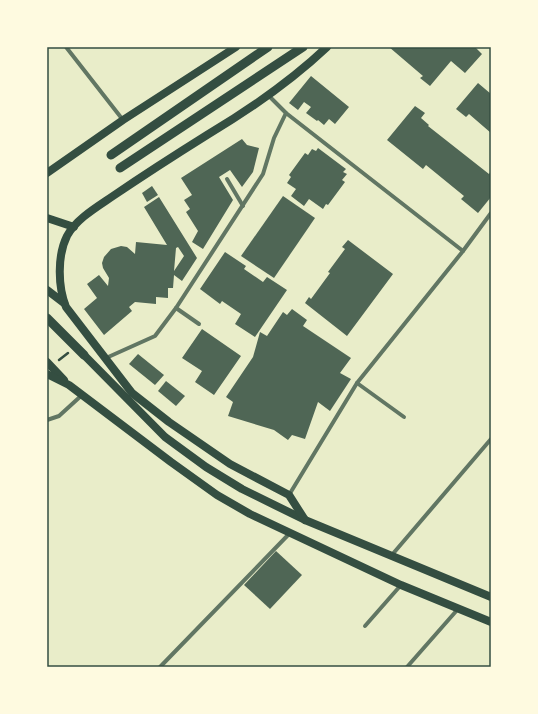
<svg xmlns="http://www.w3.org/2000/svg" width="538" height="714" font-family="Barlow,sans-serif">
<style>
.building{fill:#4f6655;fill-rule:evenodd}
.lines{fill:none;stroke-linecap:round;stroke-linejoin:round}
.path{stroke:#344e41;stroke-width:2.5}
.minor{stroke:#617663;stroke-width:4}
.secondary{stroke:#344e41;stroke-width:8}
.primary{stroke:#344e41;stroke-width:9}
.neatline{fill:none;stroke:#344e41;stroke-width:1.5}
</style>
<rect width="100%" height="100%" fill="#e9edc9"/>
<!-- building -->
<g class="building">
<path d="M389,47H475L482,54L465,73L451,61L430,86L420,78L423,76Z"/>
<path d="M311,76L349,107L335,124L329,119L324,125L318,120L317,121L306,113L311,107L304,102L298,110L289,103Z"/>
<path d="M478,83L491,94V133L469,114L466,117L456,109Z"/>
<path d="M415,106L425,113L421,118L429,125L428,126L489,174L491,171V197L478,213L461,199L464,196L426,165L423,169L387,140Z"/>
<path d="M242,139L247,145L259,148L253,172L242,187L230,170L219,177L233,200L203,249L192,242L198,231L186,212L190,209L184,200L192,195L181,178Z"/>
<path d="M318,148L346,169L343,172L347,174L342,180L345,182L328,205L326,204L323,209L309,199L304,206L291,196L296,189L287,183L291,177L289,175L305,153L308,155L312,149L316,151Z"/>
<path d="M152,186L158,195L147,202L142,193Z"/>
<path d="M283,196L315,218L274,278L241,256Z"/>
<path d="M159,197L197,258L182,281L174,275L173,288H168V298L156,297V304L135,302L129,307L132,311L104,335L84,309L97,298L87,284L99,275L108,286L109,278L103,268L102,263L104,257L111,249L121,246L127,247L135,254L136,242L167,245L144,207ZM178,247L184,256L174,271L176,248Z"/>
<path d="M348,240L393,274L347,336L305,303L309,297L311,299L330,273L328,272L345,249L342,247Z"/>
<path d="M225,252L246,266L244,269L263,282L267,277L287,290L255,337L235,324L241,314L222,301L220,304L200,289Z"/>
<path d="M292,309L307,320L303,326L351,358L340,373L351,379L330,411L318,402L305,439L292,435L288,440L274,430L228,416L233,402L226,397L253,357L260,332L267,336L283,312L287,315Z"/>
<path d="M202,329L241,356L214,395L195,382L202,371L182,358Z"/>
<path d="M138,354L164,375L155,385L129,364Z"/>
<path d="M166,381L185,396L176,406L158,391Z"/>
<path d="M276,551L302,575L270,609L244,585Z"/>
</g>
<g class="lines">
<!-- path -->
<path class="path" d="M59,360L68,353"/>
<!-- minor -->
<g class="minor">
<path d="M66,47L123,120"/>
<path d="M268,95L286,113L463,251"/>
<path d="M227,179L243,206"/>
<path d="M176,308L199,324"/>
<path d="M106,358L155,336L176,308L263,174L274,138L286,113"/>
<path d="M357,383L404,417"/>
<path d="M47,420L59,416L82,395"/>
<path d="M289,495L357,383L463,251L491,213"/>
<path d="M391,556L491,439"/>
<path d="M365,626L401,585"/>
<path d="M160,667L289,534"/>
<path d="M407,667L458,609"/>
</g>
<!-- secondary -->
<g class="secondary">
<path d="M47,173L123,120L236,47"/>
<path d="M47,218L74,227"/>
<path d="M47,290L64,303"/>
<path d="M84,355L165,437L206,467L242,489L305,520L491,597"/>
<path d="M47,362L64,380"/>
<path d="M47,374L69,385L171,462L217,495L250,514L401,585L491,622"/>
<path d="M305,520L289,495L230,464L169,422L132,393L66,307C58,287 57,256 67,236C76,219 97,207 113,196C144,175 175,155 207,135C249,110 291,81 327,47"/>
</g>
<!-- primary -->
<g class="primary">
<path d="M111,155L268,47"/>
<path d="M120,168L303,47"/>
<path d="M47,318L84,355"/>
</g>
</g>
<!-- border -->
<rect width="538" height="714" fill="none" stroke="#fefae0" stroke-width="96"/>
<rect x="48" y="48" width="442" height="618" class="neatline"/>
</svg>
